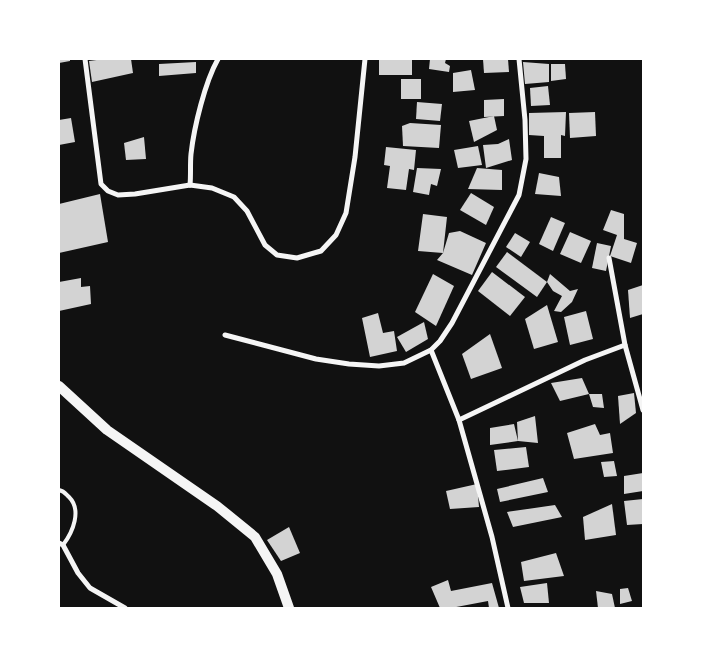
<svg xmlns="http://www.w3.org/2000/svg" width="702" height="667" font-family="'PT Sans Narrow',sans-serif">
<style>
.building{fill:#d3d3d3}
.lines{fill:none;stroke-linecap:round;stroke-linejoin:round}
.service{stroke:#f5f5f5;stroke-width:4}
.minor{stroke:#f5f5f5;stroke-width:5}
.secondary{stroke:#f5f5f5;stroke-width:10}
</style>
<rect width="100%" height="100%" fill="#111"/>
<!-- building -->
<g class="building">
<path d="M59,59H70V61L59,63Z"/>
<path d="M104,59H131L133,73L92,82L89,61Z"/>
<rect x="379" y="59" width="33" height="16"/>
<path d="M430,59H446L445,63L450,66L449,72L429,69Z"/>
<path d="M483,59H508L509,72L484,73Z"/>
<path d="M196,62V73L159,76V64Z"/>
<path d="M523,62L549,64V82L525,84Z"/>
<path d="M551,64H565L566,79L551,81Z"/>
<path d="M471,70L475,90L453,92V73Z"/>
<rect x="401" y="79" width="20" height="20"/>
<path d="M548,86L550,105L531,106L530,88Z"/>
<path d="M504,99V116L484,117V100Z"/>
<path d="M417,102L442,104L440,121L416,119Z"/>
<path d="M566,112L565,136L561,135V158H544V136L529,135V113Z"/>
<path d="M595,112L596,136L570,138L569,113Z"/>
<path d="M494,116L497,130L474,142L469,121Z"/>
<path d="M71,118L75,142L59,145V120Z"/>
<path d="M410,123L441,125L439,148L403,146L402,126Z"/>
<path d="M144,137L146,159L126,160L124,143Z"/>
<path d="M509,139L512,160L486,168L483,145L498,144Z"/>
<path d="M478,146L482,165L458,168L454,150Z"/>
<path d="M386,147L416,150L414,170L409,169L406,190L387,188L390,166L384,165Z"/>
<path d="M417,168L441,169L437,186L431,184L429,195L413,192Z"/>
<path d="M477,168L502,170V190L468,189Z"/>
<path d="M539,173L559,177L561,196L535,194Z"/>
<path d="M471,193L494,207L486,225L460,210Z"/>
<path d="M100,194L108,242L59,253V204Z"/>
<path d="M611,210L624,214V239L637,243L631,263L610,256L617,235L603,230Z"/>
<path d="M423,214L447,217L443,253L449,233L460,231L486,243L472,275L437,260L443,253L418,251Z"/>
<path d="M551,217L565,223L553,251L539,244Z"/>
<path d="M570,232L591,241L581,263L560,254Z"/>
<path d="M515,233L530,242L521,257L506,247Z"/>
<path d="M597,243L611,246L606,271L592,268Z"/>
<path d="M507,252L547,282L537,297L496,267Z"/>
<path d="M492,272L525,297L510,316L478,291Z"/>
<path d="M433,274L454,286L436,326L415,312Z"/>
<path d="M550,274L570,291L578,289L572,302L561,312L554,311L562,296L553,291L547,282Z"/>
<path d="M81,278V287L90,286L91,304L59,311V282Z"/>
<path d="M643,285V314L630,318L628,290Z"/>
<path d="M547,305L558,342L534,349L525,319Z"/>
<path d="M586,311L593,339L570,345L564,317Z"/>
<path d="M378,313L383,333L394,331L397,351L370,357L362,318Z"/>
<path d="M424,322L428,339L406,352L397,337Z"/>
<path d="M490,334L502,368L471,379L462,354Z"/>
<path d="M582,378L589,394H602L604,408L593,407L589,394L560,401L551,383Z"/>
<path d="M634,393L636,413L620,424L618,396Z"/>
<path d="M535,416L538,443L518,441L490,445V428L514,424L518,441L517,422Z"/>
<path d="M595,424L600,435L610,433L613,453L574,459L567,433Z"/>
<path d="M526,447L529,467L497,471L494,450Z"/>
<path d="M614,461L617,476L604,477L601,462Z"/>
<path d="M643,473V491L624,494V476Z"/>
<path d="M543,478L548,492L500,502L497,489Z"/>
<path d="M477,484L479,507L450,509L446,491Z"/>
<path d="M643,499V524L627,525L624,501Z"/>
<path d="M612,504L616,535L585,540L583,517Z"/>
<path d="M555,505L562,517L513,527L507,512Z"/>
<path d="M289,527L300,553L281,561L267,540Z"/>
<path d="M556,553L564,576L524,581L521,562Z"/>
<path d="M448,580L451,591L492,583L499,608H489L488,601L451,608H440L431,587Z"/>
<path d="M547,583L549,603H524L520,587Z"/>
<path d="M628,588L632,601L620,604V589Z"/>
<path d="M596,591L612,594L615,608H598Z"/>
</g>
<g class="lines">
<!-- service -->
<path class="service" d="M59,490C64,491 65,493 69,497C82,510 73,532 63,545"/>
<!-- minor -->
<g class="minor">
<path d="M85,59L101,184L108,191L118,195L135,194L190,185L212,188L234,197L247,211L265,245L277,255L297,258L321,251L336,235L346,213L355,157L365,59"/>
<path d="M190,185C191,175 190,164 191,154C194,127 205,82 218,59"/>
<path d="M609,258L625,345"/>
<path d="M225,335L316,359L349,364L379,366L404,363L431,350L440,341L452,323L519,195L526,159L525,120L519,59"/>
<path d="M431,350L459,420L492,537L508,608"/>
<path d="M459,420L585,360L625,345L643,410"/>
<path d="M59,543L63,545L78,573L90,588L125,608"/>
</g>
<!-- secondary -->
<path class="secondary" d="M59,386L107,430L217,506L255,537L277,574L289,608"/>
</g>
<!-- border -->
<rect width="702" height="667" fill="none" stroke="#ffffff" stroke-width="120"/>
</svg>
